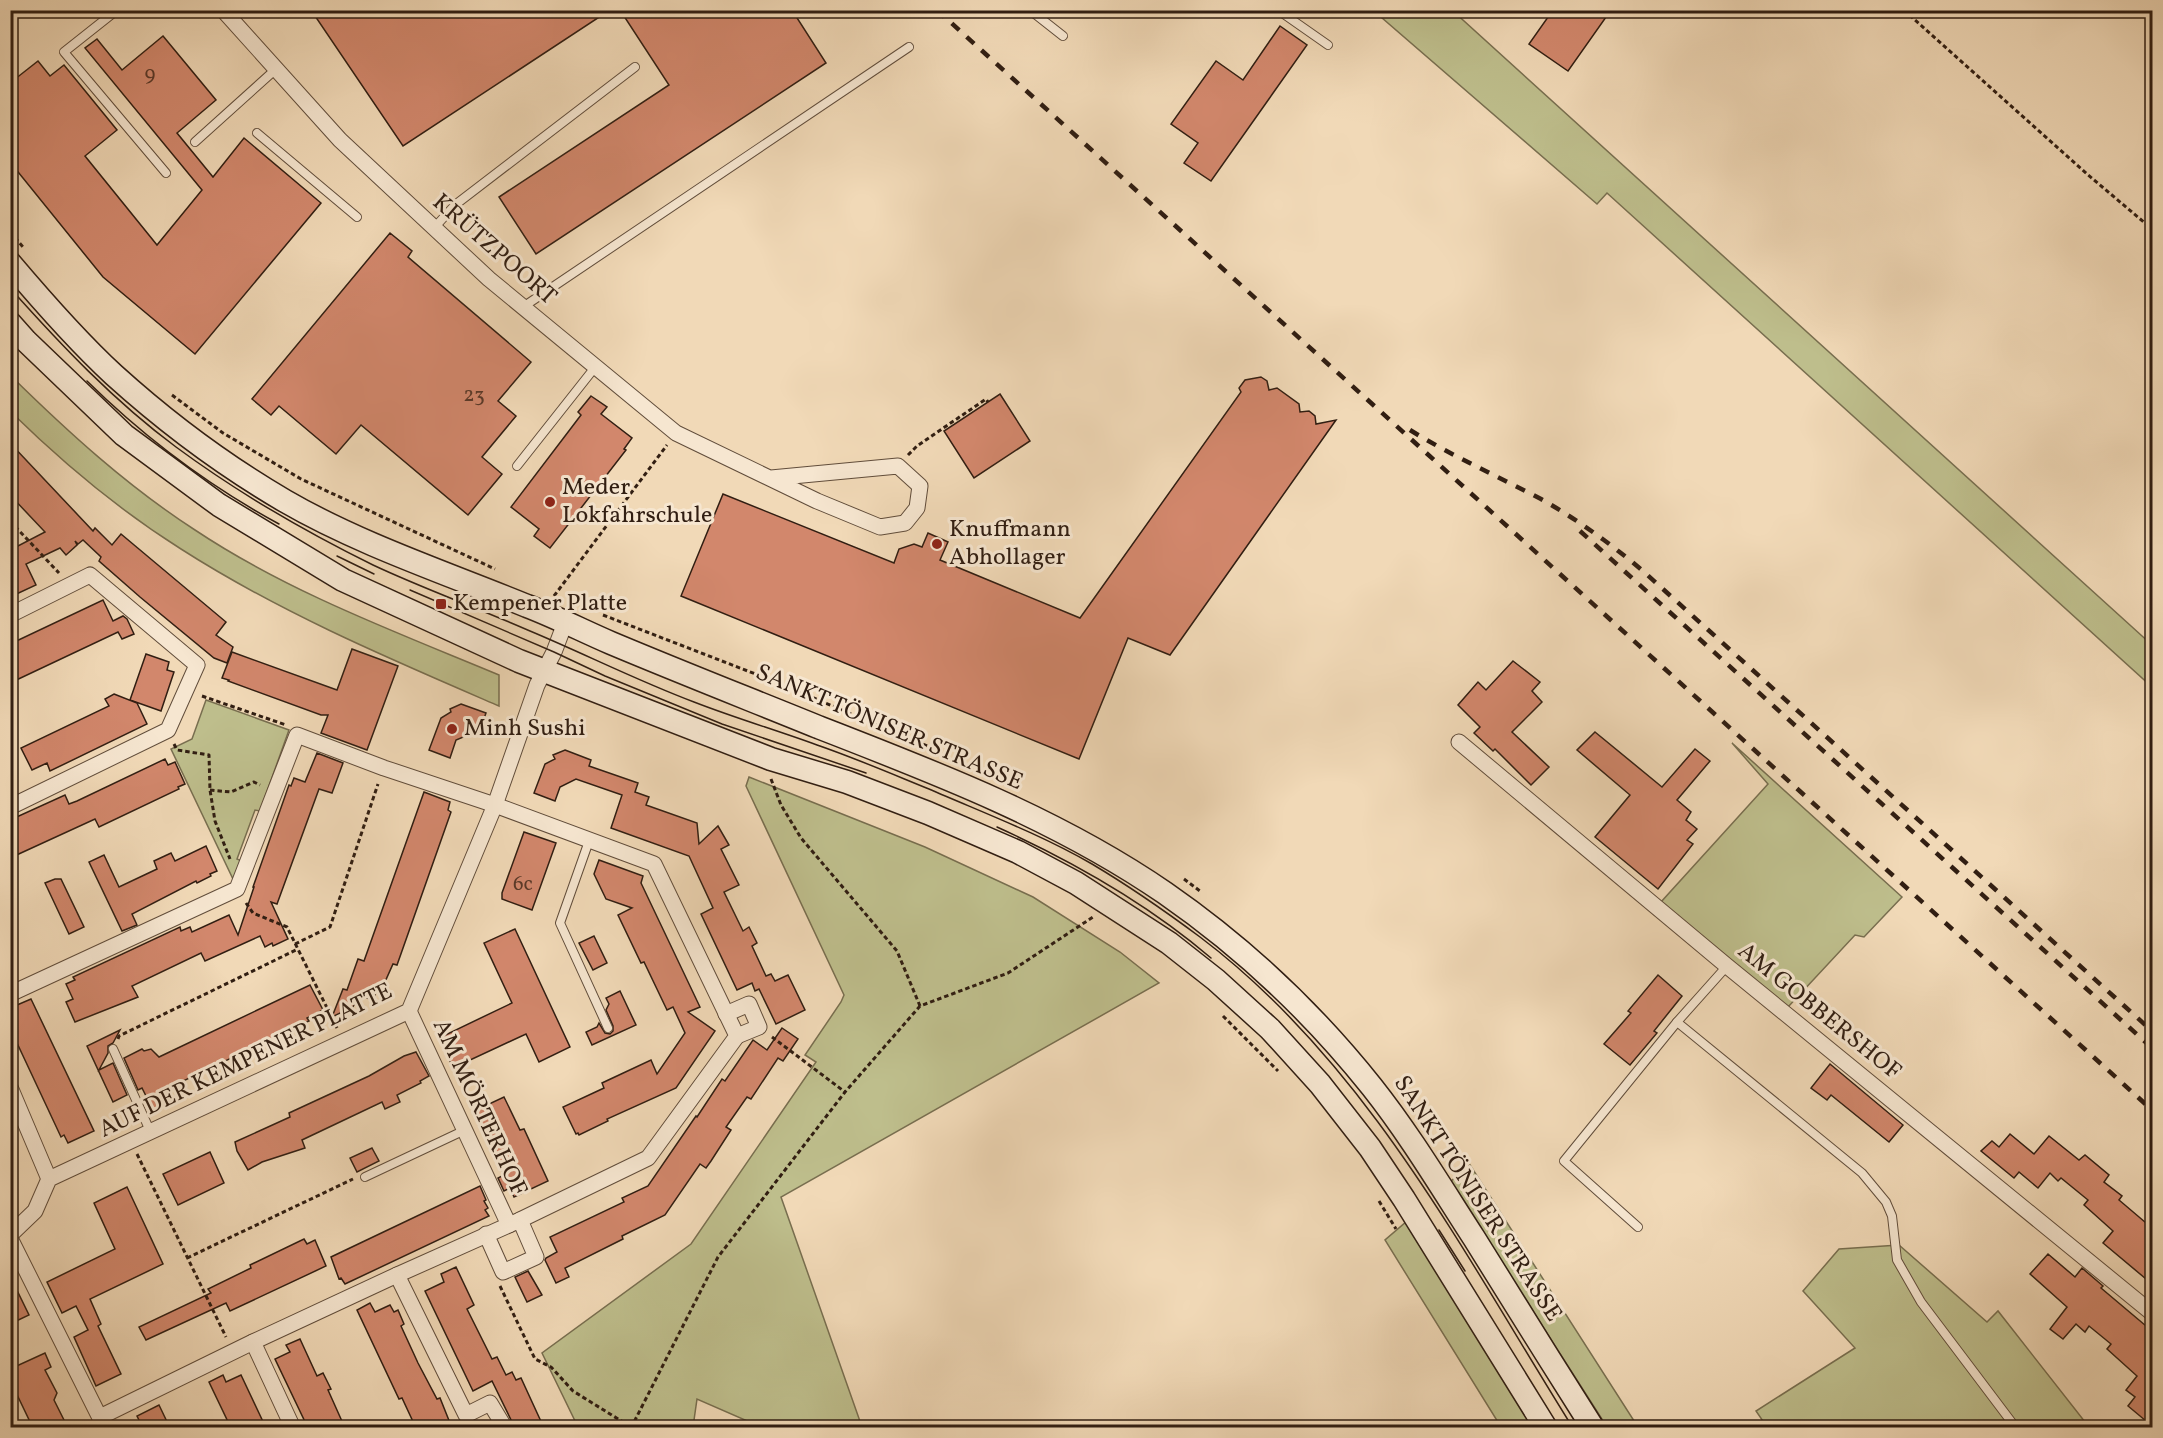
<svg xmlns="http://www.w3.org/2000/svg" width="2163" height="1438" font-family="Vollkorn,serif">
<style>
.green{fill:#bebe8c;stroke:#786e4f;stroke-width:1.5}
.building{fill:#d2876c;stroke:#311e12;stroke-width:1.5}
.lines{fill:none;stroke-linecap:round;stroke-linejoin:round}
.service-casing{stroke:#614d3b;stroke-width:10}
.minor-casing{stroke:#614d3b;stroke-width:17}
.secondary-casing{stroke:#311e12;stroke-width:25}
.path{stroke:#311e12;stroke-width:3;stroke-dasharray:4.5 3;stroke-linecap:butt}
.service{stroke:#f6e6d0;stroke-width:8}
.minor{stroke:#f6e6d0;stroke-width:15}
.secondary{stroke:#f6e6d0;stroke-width:22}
.tram{stroke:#311e12;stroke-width:1.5}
.rail{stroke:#311e12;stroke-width:4.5;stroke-dasharray:10 10;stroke-linecap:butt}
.poi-dot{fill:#8f2418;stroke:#f6e6d0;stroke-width:2}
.labels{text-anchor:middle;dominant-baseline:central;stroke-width:6;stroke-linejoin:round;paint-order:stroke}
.number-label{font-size:21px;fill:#593828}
.street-label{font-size:24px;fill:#311e12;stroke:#f6e6d0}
.poi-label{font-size:24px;fill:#311e12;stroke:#f6e6d0;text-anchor:start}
</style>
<rect width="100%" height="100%" fill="#f1d9b7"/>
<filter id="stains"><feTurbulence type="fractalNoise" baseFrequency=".00333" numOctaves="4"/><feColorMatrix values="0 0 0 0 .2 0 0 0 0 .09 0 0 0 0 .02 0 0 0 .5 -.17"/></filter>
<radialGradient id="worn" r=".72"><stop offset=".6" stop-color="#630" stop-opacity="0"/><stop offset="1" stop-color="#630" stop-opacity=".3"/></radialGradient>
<!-- green -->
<g class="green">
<path d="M1374,11H1453L2152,645V687L1607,193L1597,204Z"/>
<path d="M10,375C68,432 127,486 195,530C288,592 396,632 499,675V706C390,659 281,613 181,549C119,510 63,463 11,412Z"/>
<path d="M206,700L289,730L260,811L255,810L237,859L242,861L233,879L171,749L192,739Z"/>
<path d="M1732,743L1902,897L1864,937L1855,935L1788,1007L1661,902L1768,784Z"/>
<path d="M749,777L925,847L1033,897L1120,952L1159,983L781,1197L862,1427H761L697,1399L693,1427H578L542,1353L691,1244L816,1062L805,1055L841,1002L844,995L746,786Z"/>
<path d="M1470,1165L1638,1427H1607L1450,1182Z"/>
<path d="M1406,1222L1535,1427H1501L1385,1240Z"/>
<path d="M1899,1245L1987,1322L1998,1311L2089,1427H1767L1756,1411L1855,1348L1803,1291L1839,1249Z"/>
</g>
<!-- building -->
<g class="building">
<path d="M311,10H610L403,146Z"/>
<path d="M620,10H792L826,63L536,254L499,197L669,85Z"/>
<path d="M1553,10H1611L1568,71L1529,44Z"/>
<path d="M1280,26L1307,45L1211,181L1184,163L1198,143L1171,124L1216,61L1243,80Z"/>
<path d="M163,36L216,100L177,133L213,177L244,138L321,203L195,354L103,277L10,162V83L38,61L50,76L64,65L117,130L85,156L157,245L202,190L85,48L97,39L122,70Z"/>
<path d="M390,233L412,251L408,257L531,362L498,401L516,416L482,457L502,474L468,515L361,425L336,454L279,406L271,415L252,399Z"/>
<path d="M1261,377L1267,381L1269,390L1277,388L1299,404L1300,412L1309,411L1315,416L1316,424L1336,420L1170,655L1128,638L1079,759L681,596L723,494L894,563L899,549L914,544L922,547L928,533L948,542L940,560L1080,618L1241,392L1239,388L1245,380Z"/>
<path d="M1000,394L1030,441L974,478L944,431Z"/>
<path d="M591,396L607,407L601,414L632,438L624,449L626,450L550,548L534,536L539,529L511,507L581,415L578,412Z"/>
<path d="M10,443L93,531L95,528L112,545L121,534L226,622L216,635L233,647L227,663L214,658L140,597L99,561L101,557L83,540L78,544L75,541L77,545L66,555L60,548L26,564L36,585L10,597V531L18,546L45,532L10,495Z"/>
<path d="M103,600L113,621L123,616L127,619L134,634L122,639L118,632L10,683V644Z"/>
<path d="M352,649L398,666L367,750L321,733L328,715H321L228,681L229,680L222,678L232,652L337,690Z"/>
<path d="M146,654L169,662L167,670L174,672L161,711L130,700Z"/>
<path d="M1513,661L1540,682L1532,691L1542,702L1512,732L1549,767L1531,785L1495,749L1493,751L1474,733L1480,727L1458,705L1478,682L1486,690Z"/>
<path d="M114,694L137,703L147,724L50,771L47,763L32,770L21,748L109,706L105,699Z"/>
<path d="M461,704L486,713L480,730L456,740L450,758L429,750L441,718L451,712L450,709Z"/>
<path d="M1595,732L1662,787L1695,749L1710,761L1677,800L1691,812L1686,820L1697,829L1687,840L1693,844L1658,889L1595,837L1630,795L1577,750Z"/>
<path d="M565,750L591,760L589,766L638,783L635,792L649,797L646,805L697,823L699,844L718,826L729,845L721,849L739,885L724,892L743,931L749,927L757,943L752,946L766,976L771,974L775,981L788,975L805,1010L776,1024L759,989L755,991L752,983L737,990L701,914L713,908L689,856L611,828L622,795L576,779L560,787L555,801L534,793L545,764L555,759L553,755Z"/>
<path d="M317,753L343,763L332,793L319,789L277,904L271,902L288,939L273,946L272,943L265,947L260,936L205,961L201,953L132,986L138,997L75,1022L66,1002L73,999L66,984L75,980L73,977L180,927L181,931L190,927L192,932L229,915L238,935L254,887H253L289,785L291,786L294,778L305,782Z"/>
<path d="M165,759L168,765L175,762L185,784L178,787L179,789L99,827L95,819L10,858V820L65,795L69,804L77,801Z"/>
<path d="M424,792L450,802L448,810L451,812L397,965L393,964L380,993L376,992L373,1000L358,995L353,1007L332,1017L343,989L347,990L358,959L364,961Z"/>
<path d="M524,832L556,843L532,910L502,899V893Z"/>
<path d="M206,846L217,871L210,874L211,876L197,883L196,881L132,914L137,925L122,931L89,862L104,855L119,887L157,869L154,861L171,853L175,861Z"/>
<path d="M599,860L643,876L641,883L700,1007L688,1012L715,1031L676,1088L607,1119L608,1121L579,1135L578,1133L576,1134L563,1107L604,1088L602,1083L651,1060L657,1074L685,1033L673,1007L667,1010L644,962L641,963L618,915L632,908L606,899L594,874Z"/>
<path d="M55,879H61L84,927L69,934L45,883Z"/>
<path d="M515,929L570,1047L539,1062L526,1034L453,1068L439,1038L512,1003L484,943Z"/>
<path d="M594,936L607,963L593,970L579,943Z"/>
<path d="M1658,975L1682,996L1654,1031L1657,1033L1630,1065L1604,1044L1631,1013L1628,1011Z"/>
<path d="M310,985L323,1010L307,1018L309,1021L162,1091L168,1103L153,1110L142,1088L138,1090L124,1058L142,1049L144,1051L151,1049L159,1057Z"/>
<path d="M620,991L636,1025L592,1045L586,1032L597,1027L599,1023L605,1033L610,1034L613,1031V1026L606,1010L609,1004L606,998Z"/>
<path d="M31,999L94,1131L68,1143L64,1135L61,1137L10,1028V1008Z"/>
<path d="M782,1028L798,1039L783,1061L778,1058L751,1099L747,1097L726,1127L731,1130L711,1161L706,1168L700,1164L665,1215L622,1236L623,1239L565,1268L569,1277L556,1283L545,1260L546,1258L557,1252L550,1237L624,1202L622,1198L648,1186L696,1116L697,1117L722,1079L725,1081L753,1040L767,1050Z"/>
<path d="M120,1030L113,1043L108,1046V1053L99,1070L113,1063L127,1095L113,1102L87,1046Z"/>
<path d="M416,1052L429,1076L420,1081L421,1083L397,1095L400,1102L385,1109L382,1102L302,1140L305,1148L262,1162L248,1170L237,1151L235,1142L290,1117L289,1113L369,1076L404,1056Z"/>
<path d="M1830,1064L1903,1125L1889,1142L1831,1095L1827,1100L1811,1088Z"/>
<path d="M504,1097L520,1130L524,1129L548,1181L514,1197L510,1188L504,1191L498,1178L504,1175L474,1111Z"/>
<path d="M2010,1134L2034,1154L2049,1136L2079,1160L2085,1155L2109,1175L2104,1182L2122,1196L2119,1200L2152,1228V1284L2103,1243L2113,1231L2084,1205L2088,1200L2061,1178L2058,1181L2050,1173L2038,1188L2019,1172L2014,1178L1981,1151L1992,1141L1999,1147Z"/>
<path d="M372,1148L379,1161L357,1172L350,1158Z"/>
<path d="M210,1152L224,1183L178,1205L163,1174Z"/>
<path d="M480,1186L486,1200L484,1201L488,1208L485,1210L489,1216L345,1284L341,1278L339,1279L331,1257Z"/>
<path d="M127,1187L163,1264L90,1299L101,1324L98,1326L121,1374L96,1386L74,1337L88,1330L76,1306L62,1313L47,1282L115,1249L94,1203Z"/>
<path d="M304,1239L307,1244L315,1240L326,1266L230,1311L226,1303L146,1340L139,1327L211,1293L208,1289L251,1268L250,1265Z"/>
<path d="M2048,1254L2075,1277L2082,1268L2103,1286L2101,1288L2152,1331V1426L2128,1406L2135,1397L2126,1390L2137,1376L2107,1349L2111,1344L2089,1326L2085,1332L2076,1324L2063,1339L2050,1329L2067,1307L2030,1274Z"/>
<path d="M456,1267L474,1305L467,1309L492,1359L497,1357L506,1375L512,1372L516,1380L521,1378L544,1428H515L492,1381L473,1391L425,1291L444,1282L441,1274Z"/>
<path d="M528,1271L542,1295L527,1302L515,1277Z"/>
<path d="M10,1276L29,1315L10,1324Z"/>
<path d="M370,1303L375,1312L390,1305L394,1312L398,1310L404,1324L401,1326L418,1363L437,1399L440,1398L452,1428H416L402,1398L399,1399L357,1310Z"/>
<path d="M300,1339L317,1376L323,1373L331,1389L328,1390L345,1428H308L275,1359L290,1352L286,1345Z"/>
<path d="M45,1353L51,1367L45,1370L57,1393L54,1400L68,1428H33L10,1380V1369Z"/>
<path d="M223,1375L226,1382L241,1375L266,1428H231L209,1382Z"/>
<path d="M159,1405L170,1428H143L137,1416Z"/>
</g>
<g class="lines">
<!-- service casing -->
<g class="service-casing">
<g id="service">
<path d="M117,10L64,52L166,173"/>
<path d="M1030,10L1063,36"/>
<path d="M1278,10L1328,45"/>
<path d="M257,133L357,217"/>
<path d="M195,142L276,69"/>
<path d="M434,228L455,205L635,67"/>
<path d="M523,307L909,47"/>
<path d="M517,466L596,366"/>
<path d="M589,841L560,923L608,1028"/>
<path d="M1677,1022L1862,1173L1886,1202L1892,1216L1897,1260L1921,1302L2016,1428"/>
<path d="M113,1049L151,1133"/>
<path d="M365,1177L465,1130"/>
<path d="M1638,1227L1564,1161L1677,1022L1727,966"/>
</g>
</g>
<!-- minor casing -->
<g class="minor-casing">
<g id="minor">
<path d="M223,10L340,140L489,279L676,433L817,501L880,527L905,523L917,508L920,486L898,466L771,478"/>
<path d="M10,615L90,575L197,665L168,730L10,807"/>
<path d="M1459,742L1727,966L2152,1313"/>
<path d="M10,994L237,889L297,735L384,768L495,805L654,864L737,1036L648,1158L520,1220L397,1275L253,1342"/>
<path d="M409,1011L509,1225"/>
<path d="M726,1014L749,1004L759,1027L737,1036"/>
<path d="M10,1087L49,1179"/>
<path d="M486,1234L503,1272L536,1257L520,1220"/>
<path d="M10,1235L35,1211L49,1179L409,1011L495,805L537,685L554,652L565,623"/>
<path d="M10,1238L105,1428"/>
<path d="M397,1275L466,1415L490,1403L505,1428"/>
<path d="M100,1417L253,1342L293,1428"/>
</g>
</g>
<!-- secondary casing -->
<g class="secondary-casing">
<g id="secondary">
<path d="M10,263C43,302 76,340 114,375C166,422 225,466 285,501C359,544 449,574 527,606C556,617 583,631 611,643C680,672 749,699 818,727C937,773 1059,820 1165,893C1243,947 1313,1013 1372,1087C1410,1135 1441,1187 1474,1238C1513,1301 1553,1365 1593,1428"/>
<path d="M10,323L26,341L124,435L219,505L343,580L519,661L771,759L847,782L928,813L1018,852L1076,883L1169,943L1216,980L1270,1029L1320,1084L1370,1148L1404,1199L1546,1428"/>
</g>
</g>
<!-- path -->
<g class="path">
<path d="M1904,10L2087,174L2152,229"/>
<path d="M10,232L23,247"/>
<path d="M172,395L223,433L301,479L495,569"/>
<path d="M908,455L917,446L986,399L988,402"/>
<path d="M10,521L59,573"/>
<path d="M554,596L667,445"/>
<path d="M603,615L771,680L939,751"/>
<path d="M202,696L286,725"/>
<path d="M174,744L177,750L209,755L210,790L215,821L230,859"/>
<path d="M771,779L781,805L801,838L897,951L920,1006"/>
<path d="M210,790L231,792L254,782L260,785"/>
<path d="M1184,879L1200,891"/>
<path d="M246,903L253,913L287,927L337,1028"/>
<path d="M295,944L330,927L378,784"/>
<path d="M1223,1016L1278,1071"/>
<path d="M772,1037L845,1092"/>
<path d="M118,1039L119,1036L298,949"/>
<path d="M137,1154L226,1337"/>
<path d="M1379,1201L1396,1229"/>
<path d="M187,1258L353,1179"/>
<path d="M500,1286L535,1359L551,1367L573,1391L631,1427"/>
<path d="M631,1428L718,1257L845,1092L920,1006L1008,973L1093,917"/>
</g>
<!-- service -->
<use href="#service" class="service"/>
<!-- minor -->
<use href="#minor" class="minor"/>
<!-- secondary -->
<use href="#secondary" class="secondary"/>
<!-- tram -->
<g class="tram">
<path d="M10,288C61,345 114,401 176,447C237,492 304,531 373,565C424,589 478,608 530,631C585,654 638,681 694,702C735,718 776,730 817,745C855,758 892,774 929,789C984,813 1040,834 1092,864C1129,886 1165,911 1200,937C1367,1063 1464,1254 1573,1428"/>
<path d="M87,381C144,437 209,486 279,524"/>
<path d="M337,556L374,574"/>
<path d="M410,590L554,652L605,676L722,724L866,773"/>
<path d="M997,827C1072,861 1148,904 1211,958"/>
<path d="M1439,1230L1465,1271"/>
</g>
<!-- rail -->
<g class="rail">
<path d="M937,10L2152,1110"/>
<path d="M1410,430C1452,456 1497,476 1541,499C1578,520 1611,544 1643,571L2152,1031"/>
<path d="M1580,531L2152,1048"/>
</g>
</g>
<!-- markers -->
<g class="poi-dot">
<circle cx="550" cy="502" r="6"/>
<circle cx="937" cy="544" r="6"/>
<rect x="435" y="598" width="12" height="12" rx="3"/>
<circle cx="452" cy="729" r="6"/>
</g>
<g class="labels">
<!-- number labels -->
<g class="number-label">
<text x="150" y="74">9</text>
<text x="474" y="395">23</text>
<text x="523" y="884">6c</text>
</g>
<!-- street labels -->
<g class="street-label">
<text transform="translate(494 250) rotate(41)">KRÜTZPOORT</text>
<text transform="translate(889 728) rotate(23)">SANKT TÖNISER STRASSE</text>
<text transform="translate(1819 1012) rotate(39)">AM GOBBERSHOF</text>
<text transform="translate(246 1061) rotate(-26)">AUF DER KEMPENER PLATTE</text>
<text transform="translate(479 1108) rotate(65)">AM MÖRTERHOF</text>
<text transform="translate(1477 1199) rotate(57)">SANKT TÖNISER STRASSE</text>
</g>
<!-- poi labels -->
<g class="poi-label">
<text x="562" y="488">Meder<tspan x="562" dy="28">Lokfahrschule</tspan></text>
<text x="949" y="530">Knuffmann<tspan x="949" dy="28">Abhollager</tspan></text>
<text x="453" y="604">Kempener Platte</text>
<text x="464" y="729">Minh Sushi</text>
</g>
</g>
<!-- margin -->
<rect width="2163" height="1438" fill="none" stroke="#f1d9b7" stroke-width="36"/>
<rect x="12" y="12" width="2139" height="1414" fill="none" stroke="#311e12" stroke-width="3"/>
<rect x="18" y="18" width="2127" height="1402" fill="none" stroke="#311e12" stroke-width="1.5"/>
<rect width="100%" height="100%" filter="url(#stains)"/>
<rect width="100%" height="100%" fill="url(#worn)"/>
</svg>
